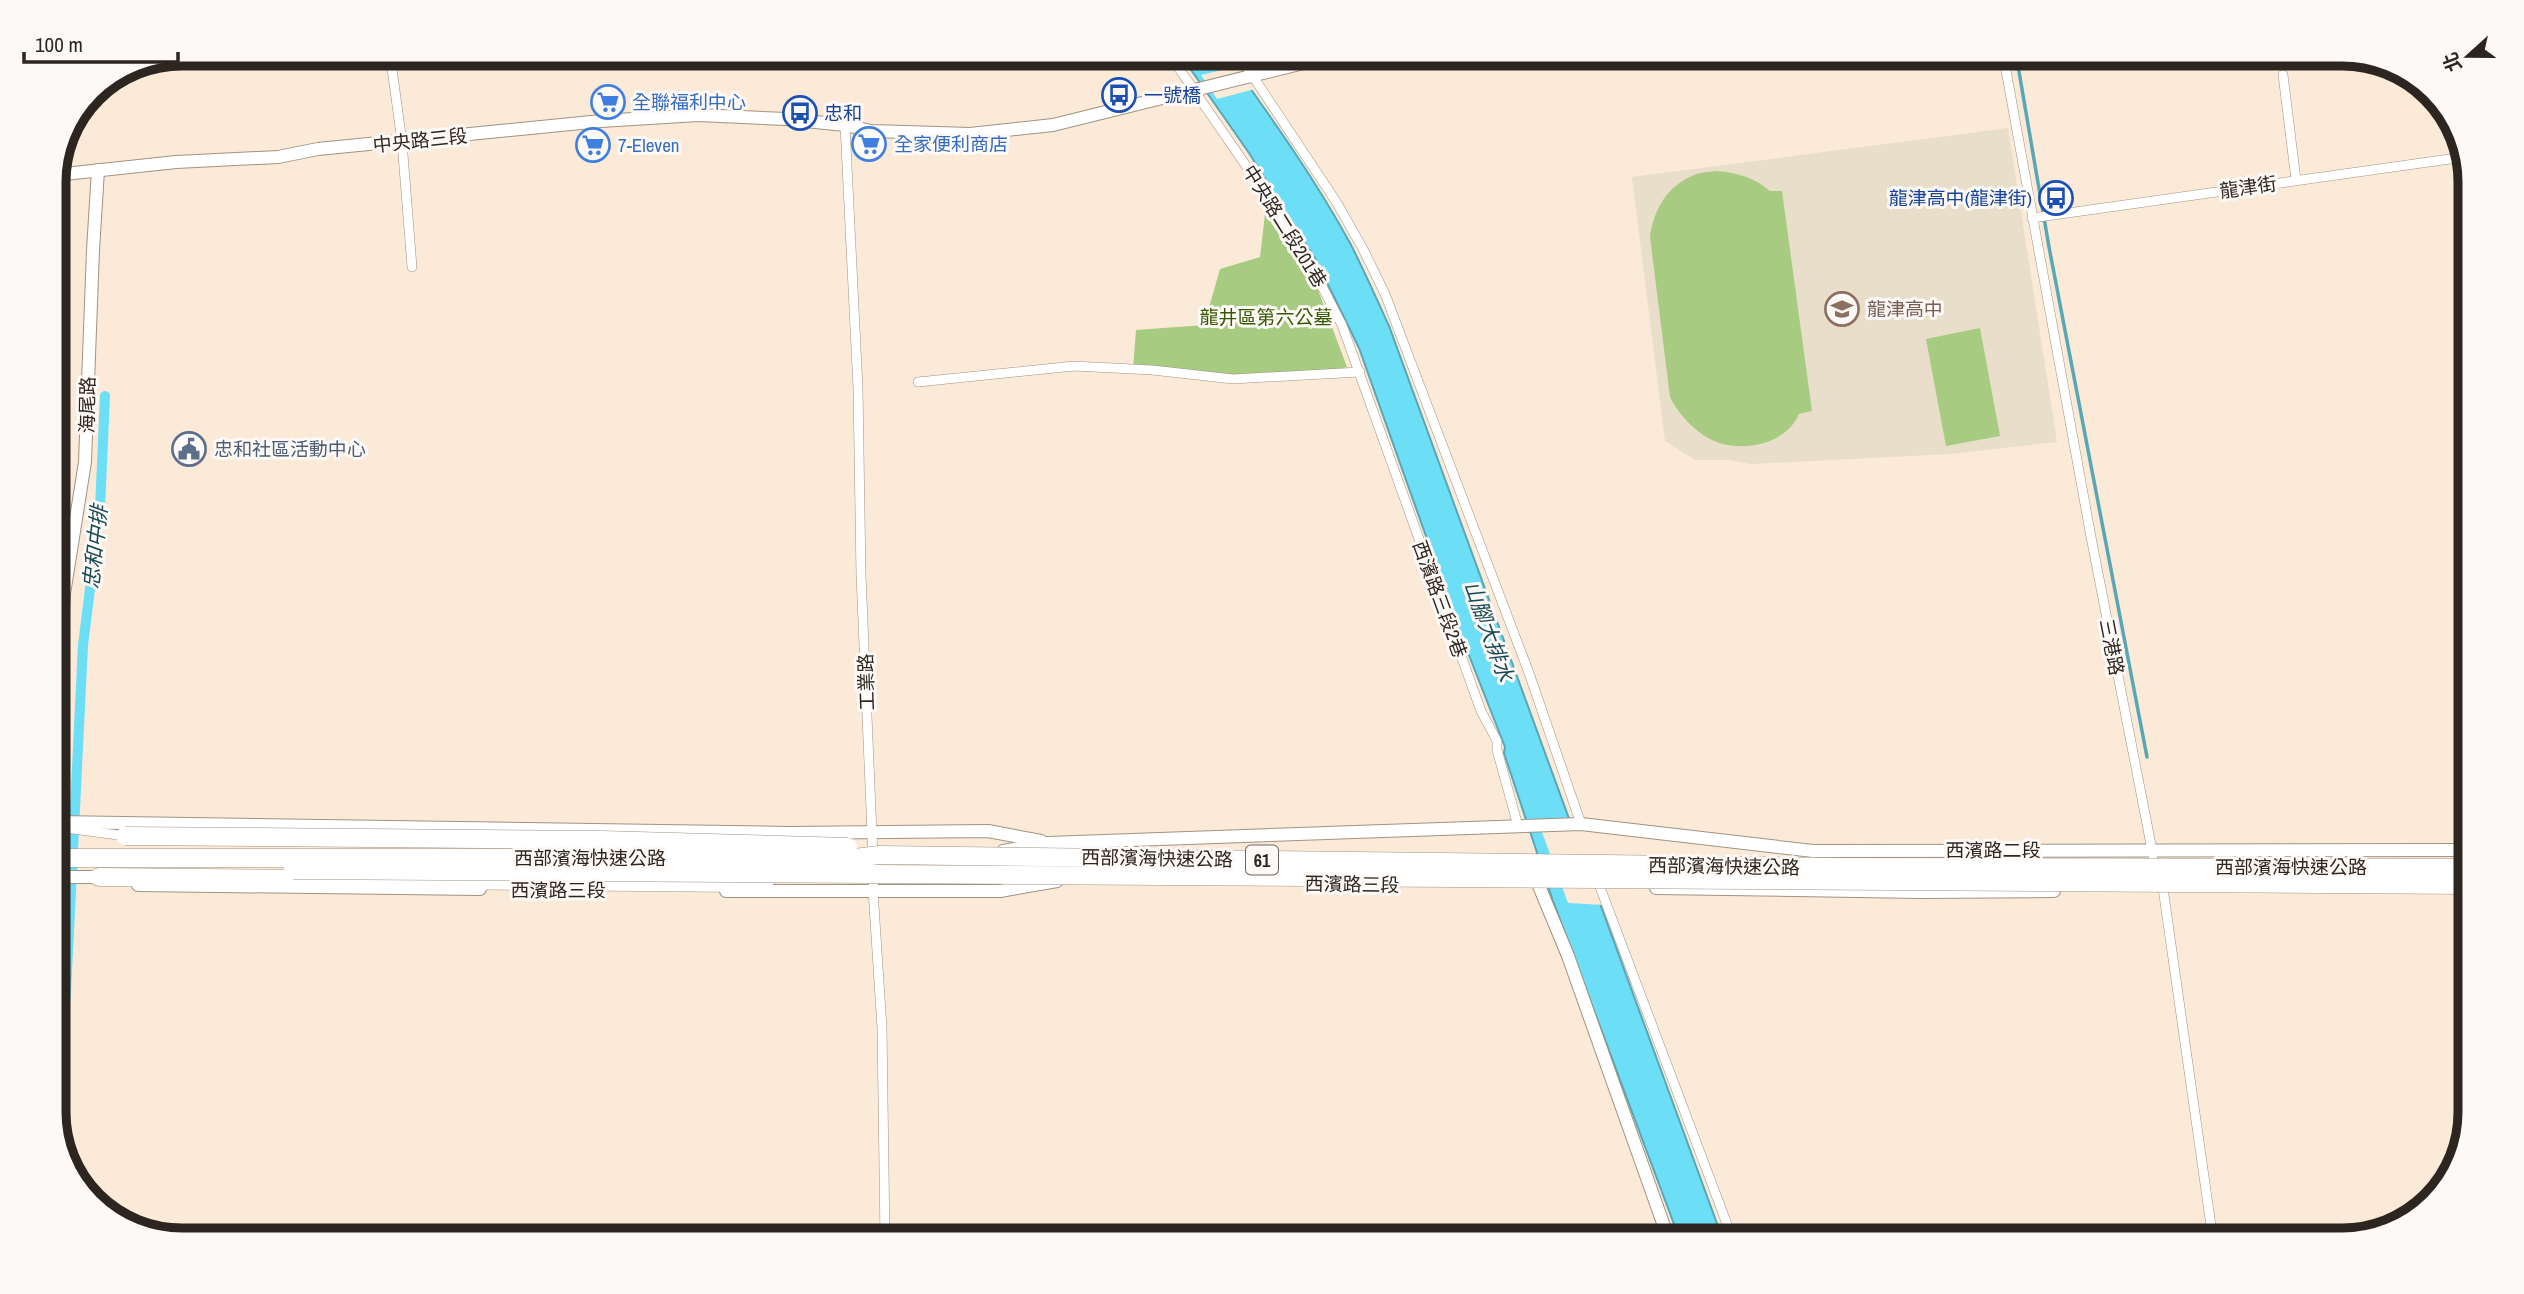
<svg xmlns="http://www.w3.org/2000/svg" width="2524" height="1294" font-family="'Archivo Narrow','Noto Sans TC',sans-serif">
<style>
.education{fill:#e8deca}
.green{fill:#a7cc81}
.water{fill:#6cdef6;stroke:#59a7b6;stroke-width:2}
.pier{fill:#fbead8}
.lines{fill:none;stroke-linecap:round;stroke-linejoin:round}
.stream{stroke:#59a7b6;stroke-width:3.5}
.canal{stroke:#6cdef6;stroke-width:10}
.street-casing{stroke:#a29282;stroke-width:10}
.secondary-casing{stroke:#a29282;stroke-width:14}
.highway-casing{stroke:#a29282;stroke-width:19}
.street{stroke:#fff;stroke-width:9}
.secondary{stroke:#fff;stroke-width:12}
.highway{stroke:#fff;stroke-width:18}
.highway-bridge-casing{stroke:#a29282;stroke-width:19;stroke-linecap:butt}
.highway-bridge{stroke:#fff;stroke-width:18}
.labels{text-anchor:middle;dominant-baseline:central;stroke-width:6;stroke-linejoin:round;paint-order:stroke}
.shield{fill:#fdf9f6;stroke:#6b6560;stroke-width:2}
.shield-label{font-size:18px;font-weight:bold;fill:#2d2620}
.transit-label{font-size:19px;fill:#164399;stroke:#fdf9f6;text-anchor:start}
.shop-label{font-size:19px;fill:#366cbe;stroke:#fdf9f6;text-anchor:start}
.street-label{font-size:19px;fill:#2d2620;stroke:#fdf9f6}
.education-label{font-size:19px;fill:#785e54;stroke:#fdf9f6;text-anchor:start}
.park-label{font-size:19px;fill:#375701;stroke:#fdf9f6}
.service-label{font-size:19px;fill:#4e5e75;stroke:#fdf9f6;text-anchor:start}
.water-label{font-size:21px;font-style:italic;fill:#174a54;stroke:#fdf9f6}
.rim{fill:none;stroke:#2d2620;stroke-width:9}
</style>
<rect width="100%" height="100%" fill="#fbead8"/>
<!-- education -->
<path class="education" d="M2008,128L2057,442L1950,454L1751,464L1729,460H1695L1665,441L1632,177Z"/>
<!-- green -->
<g class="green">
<path d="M1717,171C1737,173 1754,177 1770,191H1782L1812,411L1799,414C1787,442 1750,451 1723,444C1700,438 1680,417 1670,397L1650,237C1654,209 1667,186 1694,175C1701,172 1709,172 1717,171Z"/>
<path d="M1265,214L1318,290L1347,367L1317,373L1205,379L1133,369L1136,330L1204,325L1220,269L1260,257Z"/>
<path d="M1980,328L2000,436L1946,446L1926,339Z"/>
</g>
<!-- water -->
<path class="water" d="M1180,54H1226C1270,116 1314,177 1350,243C1364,270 1376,298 1389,326L1723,1240H1680L1553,901L1504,753L1505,747L1463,640L1359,348L1316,260L1249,153Z"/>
<!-- pier -->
<g class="pier">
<path d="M1239,66L1255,89L1217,99L1201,75Z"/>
<path d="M1539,824L1574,825L1604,905L1568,903Z"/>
</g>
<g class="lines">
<!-- stream -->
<path class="stream" d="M2016,54L2049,247L2147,757"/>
<!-- canal -->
<path class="canal" d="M55,1118L66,993L83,645L100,509L105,396"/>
<!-- street casing -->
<g class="street-casing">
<g id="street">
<path d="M390,54L402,142L412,267"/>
<path d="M1169,54L1300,244L1342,325L1481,711L1497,741V750L1518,826"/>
<path d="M1238,54L1337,203L1363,249L1385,294L1529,673L1581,824"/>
<path d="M2003,54L2091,537L2153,855"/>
<path d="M2283,75L2296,180"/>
<path d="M845,125L858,389L861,575L873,857"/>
<path d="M2032,218L2464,157"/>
<path d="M918,382L1074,366L1152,370L1233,379L1360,372"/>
<path d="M55,823L66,828L125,836"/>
<path d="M874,871L873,890L882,1028L885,1240"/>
<path d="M2162,881L2213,1240"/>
<path d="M1600,887L1733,1240"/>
</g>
</g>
<!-- secondary casing -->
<g class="secondary-casing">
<g id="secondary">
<path d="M55,175L176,162L278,157L318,149L601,121L698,115L786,119L845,125L871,131L970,134L1053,125L1340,54"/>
<path d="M55,764L64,594L85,462L93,250L98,170"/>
<path d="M55,822L789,833L988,831L1041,841"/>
<path d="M1003,851L1048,843L1581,824L1813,851L2470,850"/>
<path d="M937,863L978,868"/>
<path d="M55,877H99L106,879"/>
<path d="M138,885L480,889"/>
<path d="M1539,886L1568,956L1669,1240"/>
<path d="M1656,888L1922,892L2054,891"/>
<path d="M726,891H1000L1057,881"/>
</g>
</g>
<!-- highway casing -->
<g class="highway-casing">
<path id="highway" d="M99,877L737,883L767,878"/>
</g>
<!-- street -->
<use href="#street" class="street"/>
<!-- secondary -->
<use href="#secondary" class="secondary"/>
<!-- highway -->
<use href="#highway" class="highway"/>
<!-- highway-bridge casing -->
<g class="highway-bridge-casing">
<g id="highway-bridge">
<path d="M125,836L603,840L848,847"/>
<path d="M55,858H855L879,855L1837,867L2470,868"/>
<path d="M293,870L2470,885"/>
</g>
</g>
<!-- highway-bridge -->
<use href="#highway-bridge" class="highway-bridge"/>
</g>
<!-- icons -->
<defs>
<g id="bus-ring" transform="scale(1.75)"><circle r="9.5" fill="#fdf9f6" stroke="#1a4fb4" stroke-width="1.5"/><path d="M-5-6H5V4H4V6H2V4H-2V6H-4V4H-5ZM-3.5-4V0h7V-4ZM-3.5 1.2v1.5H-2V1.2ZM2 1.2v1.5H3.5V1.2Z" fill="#1a4fb4"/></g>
<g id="supermarket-ring" transform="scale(1.75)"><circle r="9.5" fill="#fdf9f6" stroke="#3f7fe0" stroke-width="1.5"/><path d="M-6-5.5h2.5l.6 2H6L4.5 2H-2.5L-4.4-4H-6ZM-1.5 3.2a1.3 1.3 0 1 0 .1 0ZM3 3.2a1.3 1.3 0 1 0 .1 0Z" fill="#3f7fe0"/></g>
<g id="school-ring" transform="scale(1.75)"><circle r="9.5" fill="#fdf9f6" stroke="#8d6e63" stroke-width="1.5"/><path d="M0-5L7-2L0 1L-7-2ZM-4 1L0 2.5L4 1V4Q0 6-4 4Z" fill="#8d6e63"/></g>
<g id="civic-ring" transform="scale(1.75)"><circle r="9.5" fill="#fdf9f6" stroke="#5c6f8a" stroke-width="1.5"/><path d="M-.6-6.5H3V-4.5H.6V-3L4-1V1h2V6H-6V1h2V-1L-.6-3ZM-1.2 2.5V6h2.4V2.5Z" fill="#5c6f8a"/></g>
</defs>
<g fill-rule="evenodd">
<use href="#bus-ring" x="1119" y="95"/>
<use href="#supermarket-ring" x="608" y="102"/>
<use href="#bus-ring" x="800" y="113"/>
<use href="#supermarket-ring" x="869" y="144"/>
<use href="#supermarket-ring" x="593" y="145"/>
<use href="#bus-ring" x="2056" y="198"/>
<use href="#school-ring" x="1842" y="309"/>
<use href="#civic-ring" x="189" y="449"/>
</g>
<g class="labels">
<!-- shield labels -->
<rect class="shield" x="1246" y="845.5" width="32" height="29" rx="5"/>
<g class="shield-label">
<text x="1262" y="860">61</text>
</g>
<!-- transit labels -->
<g class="transit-label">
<text x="1144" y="95">一號橋</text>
<text x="824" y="113">忠和</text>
<text x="2032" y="198" text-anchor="end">龍津高中(龍津街)</text>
</g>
<!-- shop labels -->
<g class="shop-label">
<text x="632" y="102">全聯福利中心</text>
<text x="894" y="144">全家便利商店</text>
<text x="618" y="145">7-Eleven</text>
</g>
<!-- street labels -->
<g class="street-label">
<text transform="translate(420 140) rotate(-6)">中央路三段</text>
<text transform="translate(2248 187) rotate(-8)">龍津街</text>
<text transform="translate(1285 226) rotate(58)">中央路二段201巷</text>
<text transform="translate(87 405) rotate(-89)">海尾路</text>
<text transform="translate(1440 599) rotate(70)">西濱路三段2巷</text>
<text transform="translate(2112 647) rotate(79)">三港路</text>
<text transform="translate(866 682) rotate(-92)">工業路</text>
<text x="1993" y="850">西濱路二段</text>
<text x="590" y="858">西部濱海快速公路</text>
<text transform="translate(1157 858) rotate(1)">西部濱海快速公路</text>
<text transform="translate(1724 866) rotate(1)">西部濱海快速公路</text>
<text x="2291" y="867">西部濱海快速公路</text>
<text transform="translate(1352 884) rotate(1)">西濱路三段</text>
<text x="558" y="890">西濱路三段</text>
</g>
<!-- education labels -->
<g class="education-label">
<text x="1867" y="309">龍津高中</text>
</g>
<!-- park labels -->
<g class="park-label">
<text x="1266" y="317">龍井區第六公墓</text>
</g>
<!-- service labels -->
<g class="service-label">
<text x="214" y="449">忠和社區活動中心</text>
</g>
<!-- water labels -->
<g class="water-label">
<text transform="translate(95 547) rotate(-84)">忠和中排</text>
<text transform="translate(1489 631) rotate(70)">山腳大排水</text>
</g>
</g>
<!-- crop -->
<path d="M0 0H2524V1294H0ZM182 66H2342A116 116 0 0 1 2458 182V1112A116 116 0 0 1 2342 1228H182A116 116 0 0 1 66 1112V182A116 116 0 0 1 182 66Z" fill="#fdf9f6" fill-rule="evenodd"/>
<path class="rim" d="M182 66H2342A116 116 0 0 1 2458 182V1112A116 116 0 0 1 2342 1228H182A116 116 0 0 1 66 1112V182A116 116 0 0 1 182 66Z"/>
<!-- north arrow -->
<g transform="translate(2468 56) rotate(249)" stroke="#fdf9f6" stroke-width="5" paint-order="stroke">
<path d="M0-5L12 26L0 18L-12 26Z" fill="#2d2620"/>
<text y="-10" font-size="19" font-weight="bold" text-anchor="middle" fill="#2d2620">北</text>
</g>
<!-- scale -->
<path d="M24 52v10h154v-10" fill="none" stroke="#2d2620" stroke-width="3.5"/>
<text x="35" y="52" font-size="21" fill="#2d2620" stroke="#fdf9f6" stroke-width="5" paint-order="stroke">100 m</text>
</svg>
